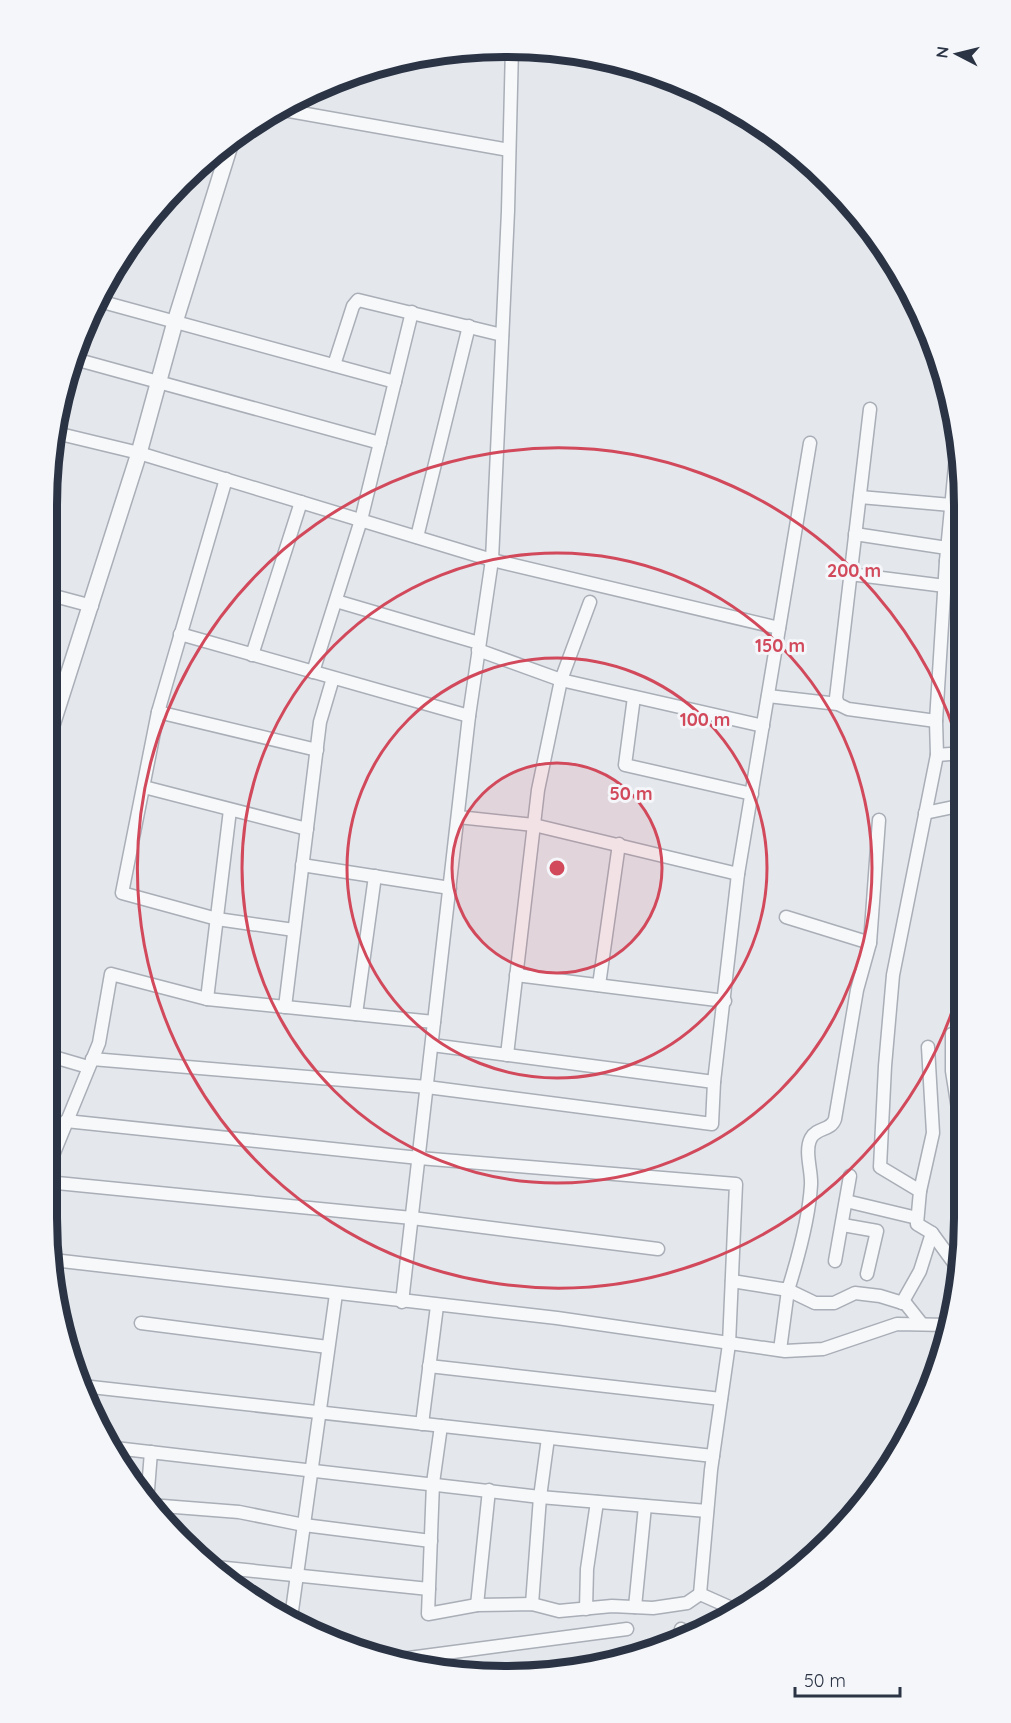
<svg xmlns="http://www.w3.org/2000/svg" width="1011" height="1723" font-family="Quicksand,sans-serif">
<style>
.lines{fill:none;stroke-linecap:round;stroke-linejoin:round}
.minor-casing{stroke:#a9aeb7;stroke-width:15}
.tertiary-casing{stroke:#a9aeb7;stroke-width:18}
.minor{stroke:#f7f8fa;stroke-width:12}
.tertiary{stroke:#f7f8fa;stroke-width:15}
.ring{fill:none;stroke:#d1495b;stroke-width:3}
.rim{fill:none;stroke:#2b3445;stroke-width:8}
.centre{fill:#d1495b;stroke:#f4f6f9;stroke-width:3}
.ring-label{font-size:18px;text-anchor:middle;font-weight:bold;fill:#d1495b;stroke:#f4f6f9;stroke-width:6;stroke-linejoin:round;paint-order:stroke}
</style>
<rect width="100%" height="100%" fill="#e4e7ec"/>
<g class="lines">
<!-- minor casing -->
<g class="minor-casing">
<g id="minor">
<path d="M278,109L509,150"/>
<path d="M99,301L395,382"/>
<path d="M71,358L380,443"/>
<path d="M334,365L353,306L358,300L502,335"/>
<path d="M870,409L836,698L838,704L848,709L936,721"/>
<path d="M56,433L139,453L492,560L779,628"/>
<path d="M957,445L946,561L936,721L937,755L893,975L885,1066L880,1167L920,1191L917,1224L932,1233L959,1270"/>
<path d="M226,479L158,712L122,893L217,919L294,930"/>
<path d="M860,497L951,505"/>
<path d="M855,534L947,548"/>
<path d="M417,537L469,326"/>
<path d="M946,561L963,562"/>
<path d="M850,574L945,586"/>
<path d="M47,594L92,606"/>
<path d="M336,601L479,643"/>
<path d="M180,634L469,716"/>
<path d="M478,650L561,680L763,726"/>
<path d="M252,655L301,502"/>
<path d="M313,672L361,520L412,312"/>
<path d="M47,689L62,693"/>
<path d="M768,696L838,704"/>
<path d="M634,697L625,765L752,794"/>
<path d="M158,712L317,750"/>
<path d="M937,755L963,753"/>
<path d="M144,787L307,829"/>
<path d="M925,813L963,805"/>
<path d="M458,817L534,825L738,874"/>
<path d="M302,865L450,888"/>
<path d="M786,917L870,943"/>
<path d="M516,975L725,1001"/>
<path d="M599,985L619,844"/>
<path d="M207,999L230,810"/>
<path d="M285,1007L320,722L333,678"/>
<path d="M356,1014L375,876"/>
<path d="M963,1031L952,1034V1071L963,1140"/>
<path d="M432,1045L714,1082"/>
<path d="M47,1055L88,1067"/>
<path d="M507,1055L538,790L561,680L590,602"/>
<path d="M92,1059L427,1087L712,1124L714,1082L738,874L810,443"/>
<path d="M66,1121L419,1158L736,1184L729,1344L711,1470L700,1594L736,1610"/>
<path d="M47,1170L99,1043L111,974L207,999L434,1022"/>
<path d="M47,1182L412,1218L658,1249"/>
<path d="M920,1191L933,1133L928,1047"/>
<path d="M846,1201L917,1218"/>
<path d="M843,1225L877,1231L867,1274"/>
<path d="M53,1260L557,1318L785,1351L823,1349L897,1324L948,1325"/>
<path d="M835,1261L850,1176"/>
<path d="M732,1281L788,1290C798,1258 809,1219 811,1185C812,1171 804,1151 811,1138C817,1127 831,1131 835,1119L857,990L870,943L879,820"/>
<path d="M402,1302L469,716L492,560L508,211L512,47"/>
<path d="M902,1303L920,1271L932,1233"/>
<path d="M141,1323L328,1347"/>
<path d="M780,1350L788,1290L815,1303H834L855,1293L880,1296L906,1304L921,1323"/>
<path d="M429,1366L721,1399"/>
<path d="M82,1386L713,1456"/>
<path d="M422,1424L437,1306"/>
<path d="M441,1426L433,1483L428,1614L477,1605L532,1604L559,1611L612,1606L653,1608L687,1603L700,1594"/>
<path d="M115,1448L540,1497L707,1511"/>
<path d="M147,1502L151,1452"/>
<path d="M150,1505L239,1512L304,1525L431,1541"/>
<path d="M216,1567L429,1589"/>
<path d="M532,1604L540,1497L548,1438"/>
<path d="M477,1605L489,1490"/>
<path d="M635,1607L645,1506"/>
<path d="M586,1609L587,1569L597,1502"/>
<path d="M291,1618L336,1294"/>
<path d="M679,1642L681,1629"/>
<path d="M386,1661L627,1629"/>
</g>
</g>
<!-- tertiary casing -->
<g class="tertiary-casing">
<path id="tertiary" d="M47,741L139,453L175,322L232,139"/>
</g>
<!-- minor -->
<use href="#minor" class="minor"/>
<!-- tertiary -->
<use href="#tertiary" class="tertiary"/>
</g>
<!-- distance rings -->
<circle cx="557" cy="868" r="105" fill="#d1495b" fill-opacity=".12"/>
<g class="ring">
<circle cx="557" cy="868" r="105"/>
<circle cx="557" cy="868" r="210"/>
<circle cx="557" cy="868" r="315"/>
<path d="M963 977A420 420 0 1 1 963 759"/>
</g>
<!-- crop -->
<path d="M0 0H1011V1723H0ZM505 57H506A448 448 0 0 1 954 505V1218A448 448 0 0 1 506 1666H505A448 448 0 0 1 57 1218V505A448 448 0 0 1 505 57Z" fill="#f4f6f9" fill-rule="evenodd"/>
<path class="rim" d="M505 57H506A448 448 0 0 1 954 505V1218A448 448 0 0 1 506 1666H505A448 448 0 0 1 57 1218V505A448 448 0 0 1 505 57Z"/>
<circle cx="557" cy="868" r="9" class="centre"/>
<g class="ring-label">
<text x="854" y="577">200 m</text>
<text x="780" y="652">150 m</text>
<text x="705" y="726">100 m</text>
<text x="631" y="800">50 m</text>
</g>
<!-- north arrow -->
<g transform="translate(957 54) rotate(277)" stroke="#f4f6f9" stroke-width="4.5" paint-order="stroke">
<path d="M0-4.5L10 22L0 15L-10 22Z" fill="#2b3445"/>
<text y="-9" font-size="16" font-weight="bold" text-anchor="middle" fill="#2b3445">N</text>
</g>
<!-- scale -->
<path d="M795 1687v9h105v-9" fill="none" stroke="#2b3445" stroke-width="3"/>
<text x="804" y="1687" font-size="18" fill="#2b3445" stroke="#f4f6f9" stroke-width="4.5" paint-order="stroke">50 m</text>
</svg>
